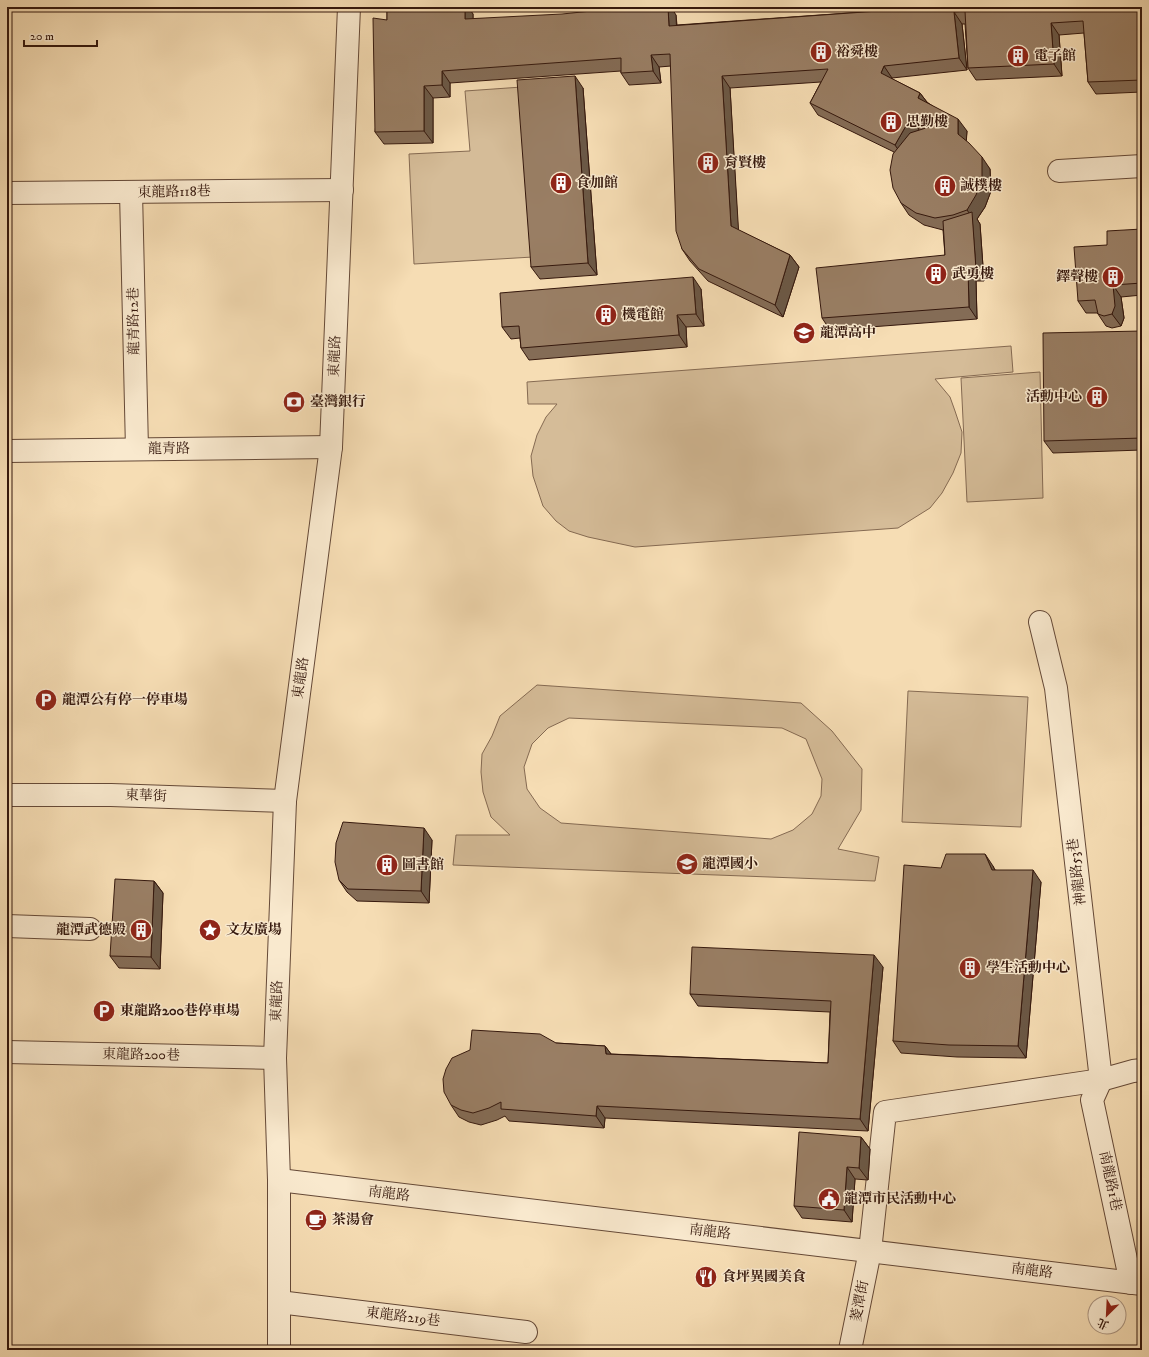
<svg xmlns="http://www.w3.org/2000/svg" width="1149" height="1357" font-family="'IM FELL DW Pica','Noto Serif TC',serif">
<style>
.green{fill:#d5bc98;stroke:#856a52;fill-rule:evenodd}
.lines{fill:none;stroke-linecap:round;stroke-linejoin:round}
.minor-casing{stroke:#654937;stroke-width:24}
.minor{stroke:#f9e9ce;stroke-width:22}
.wall{fill:#846c56;stroke:#35180d}
.shaded-wall{fill:#6b5846;stroke:#35180d}
.building{fill:#997e64;stroke:#35180d}
.labels{text-anchor:middle;dominant-baseline:central;stroke-width:3;stroke-linejoin:round;paint-order:stroke}
.poi-label{font-size:14px;font-weight:bold;fill:#35180d;stroke:#f9e9ce;text-anchor:start}
.street-label{font-size:14px;fill:#35180d;stroke:#f9e9ce}
</style>
<rect width="100%" height="100%" fill="#f6ddb4"/>
<filter id="stains"><feTurbulence type="fractalNoise" baseFrequency=".005" numOctaves="4"/><feColorMatrix values="0 0 0 0 .2 0 0 0 0 .09 0 0 0 0 .02 0 0 0 .5 -.17"/></filter>
<radialGradient id="worn" r=".72"><stop offset=".6" stop-color="#630" stop-opacity="0"/><stop offset="1" stop-color="#630" stop-opacity=".3"/></radialGradient>
<!-- green -->
<g class="green">
<path d="M522,87L533,257L414,264L409,154L470,151L465,91Z"/>
<path d="M1011,346L1013,372L935,379L950,397L955,411L962,432L961,453L953,473L942,493L930,508L898,528L635,547L588,537L569,531L556,521L543,506L533,476L531,456L537,435L546,417L557,404H528L527,382Z"/>
<path d="M1040,372L1043,498L967,502L961,378Z"/>
<path d="M537,685L801,703L832,731L862,769L861,810L838,849L879,857L875,881L453,865L456,835H510L491,817L483,792L481,772L482,754L492,736L500,716ZM569,718L782,728L806,739L822,779L821,796L812,814L793,830L771,839L561,823L540,808L527,789L524,767L532,744L548,728Z"/>
<path d="M908,691L1028,697L1021,827L902,822Z"/>
</g>
<g class="lines">
<!-- minor casing -->
<g class="minor-casing">
<g id="minor">
<path d="M1059,171L1142,166"/>
<path d="M131,192L137,449"/>
<path d="M7,193L342,190"/>
<path d="M7,451L331,447"/>
<path d="M1040,622L1056,688L1101,1080L1133,1071L1142,1070"/>
<path d="M7,795H111L285,801"/>
<path d="M7,926L90,929"/>
<path d="M7,1052L275,1058"/>
<path d="M1101,1080L1092,1100L1131,1283"/>
<path d="M279,1180L1142,1284"/>
<path d="M279,1302L526,1332"/>
<path d="M279,1350V1180L275,1058L285,801L331,447L349,7"/>
<path d="M850,1350L870,1251L885,1112L1101,1080"/>
</g>
</g>
<!-- minor -->
<use href="#minor" class="minor"/>
</g>
<!-- wall -->
<g class="wall">
<path d="M387,7H468L473,14V19L676,15L677,25L920,8L1142,7V92L1096,94L1088,82L1084,33L1059,35L1062,76L976,80L968,68L965,24H962L967,70L892,78V79L920,93L927,102L967,131L966,141L990,169L991,191L985,207L977,219L980,224L984,281H976L977,319L830,330L822,318L945,255L943,230L924,225L909,215L901,203L894,152L818,115L810,103L821,82L730,88L738,230L790,255L799,267L783,317L708,281L690,261L682,249L671,66L659,67L661,83L629,85L621,73V71L450,83V97L433,98V143L384,144L375,132L387,20Z"/>
<path d="M583,88L597,275L540,279L531,267Z"/>
<path d="M1142,229V295L1121,297L1124,318L1121,326L1112,328L1106,326L1098,314L1097,313H1086L1078,301L1107,245Z"/>
<path d="M701,289L704,326L686,327L687,347L529,360L521,348L520,338L511,339L502,327Z"/>
<path d="M1142,331V450L1053,453L1044,441Z"/>
<path d="M432,840L429,903L357,901L347,892L339,880Z"/>
<path d="M993,866L995,870L1041,882L1026,1058L957,1057L901,1053L893,1041L941,868Z"/>
<path d="M154,881L163,893L160,969L119,968L110,956Z"/>
<path d="M883,967L868,1131L605,1118L604,1128L509,1121L505,1116L497,1120L481,1125L469,1122L459,1117L451,1105L556,1043L605,1046L611,1054L828,1063L830,1012L698,1006L690,994Z"/>
<path d="M861,1137L870,1149L868,1180L855,1179L852,1222L802,1218L794,1206Z"/>
</g>
<!-- shaded-wall -->
<g class="shaded-wall">
<path d="M465,7H468L473,14V31L465,19Z"/>
<path d="M668,7H671L676,15L677,38L669,26Z"/>
<path d="M954,12L962,24L967,70L959,58Z"/>
<path d="M1051,23L1059,35L1062,76L1054,64Z"/>
<path d="M651,55L659,67L661,83L653,71Z"/>
<path d="M884,66L892,78L889,85L881,73Z"/>
<path d="M442,71L450,83V97L442,85Z"/>
<path d="M575,76L583,88L597,275L588,263Z"/>
<path d="M722,76L730,88L739,238L731,226Z"/>
<path d="M424,86L433,98V143L424,131Z"/>
<path d="M920,93L929,105L918,98Z"/>
<path d="M911,117L919,129L903,157L895,145Z"/>
<path d="M958,119L967,131L966,146L958,134Z"/>
<path d="M982,157L990,169L991,191L985,207L977,219L980,224L984,281L976,269L972,217L967,210Z"/>
<path d="M790,255L799,267L783,317L775,305Z"/>
<path d="M968,269L976,281L977,319L969,307Z"/>
<path d="M693,277L701,289L704,326L696,314Z"/>
<path d="M1113,285L1121,297L1124,318L1121,326L1112,314Z"/>
<path d="M677,315L686,327L687,347L679,335Z"/>
<path d="M424,828L432,840L429,903L421,891Z"/>
<path d="M985,854L993,866L1000,882L992,870Z"/>
<path d="M1033,870L1041,882L1026,1058L1018,1046Z"/>
<path d="M154,881L163,893L160,969L151,957Z"/>
<path d="M874,955L883,967L868,1131L860,1119Z"/>
<path d="M605,1046L614,1058L606,1054Z"/>
<path d="M597,1106L605,1118L604,1128L596,1116Z"/>
<path d="M861,1137L870,1149L868,1180L859,1168Z"/>
<path d="M847,1167L855,1179L852,1222L844,1210Z"/>
</g>
<!-- building -->
<g class="building">
<path d="M387,7H465V19L562,14L631,7H668L669,26L920,8V7H1142V80L1088,82L1083,21L1051,23L1054,64L968,68L965,11L954,12L959,58L884,66L881,73L920,93L918,98L958,119V134L969,143L982,157V179L976,195L967,210L953,215L935,218L916,213L901,203L893,188L890,170L893,154L910,133L929,127L911,117L895,145L810,103L828,69L722,76L731,226L790,255L775,305L699,269L682,249L676,231L670,54L651,55L653,71L621,73V58L442,71V85L424,86V131L375,132L373,18L387,20Z"/>
<path d="M575,76L588,263L531,267L517,80Z"/>
<path d="M972,212L976,269H968L969,307L822,318L816,268L945,255L943,221Z"/>
<path d="M1142,229V283L1113,285L1115,306L1112,314L1104,316L1098,314L1095,300L1078,301L1074,247L1107,245V231Z"/>
<path d="M693,277L696,314L677,315L679,335L521,348L519,326L502,327L500,293Z"/>
<path d="M1142,331V438L1044,441L1043,333Z"/>
<path d="M343,822L424,828L421,891L348,889L339,880L335,862L336,843Z"/>
<path d="M946,854H985L992,870H1033L1018,1046L949,1045L893,1041L904,865L941,868Z"/>
<path d="M115,879L154,881L151,957L110,956Z"/>
<path d="M692,947L874,955L860,1119L597,1106L596,1116L501,1109V1102L489,1108L473,1113L461,1110L451,1105L444,1092L443,1079L446,1069L452,1058L470,1050L472,1030L540,1034L556,1043L605,1046L606,1054L828,1063L831,1001L690,994Z"/>
<path d="M799,1132L861,1137L859,1168L847,1167L844,1210L794,1206Z"/>
</g>
<!-- icons -->
<defs>
<g id="building-disc" transform="scale(1.15)"><circle r="9.5" fill="#8f2418" stroke="#f9e9ce"/><path d="M-4-6H4V6H1V3H-1V6H-4ZM-2.5-4.3h1.7v1.8h-1.7ZM.8-4.3h1.7v1.8H.8ZM-2.5-1h1.7V.8h-1.7ZM.8-1h1.7V.8H.8Z" fill="#fff"/></g>
<g id="school-disc" transform="scale(1.15)"><circle r="9.5" fill="#8f2418" stroke="#f9e9ce"/><path d="M0-5L7-2L0 1L-7-2ZM-4 1L0 2.5L4 1V4Q0 6-4 4Z" fill="#fff"/></g>
<g id="bank-disc" transform="scale(1.15)"><circle r="9.5" fill="#8f2418" stroke="#f9e9ce"/><path d="M-6-4H6V4H-6ZM0-2.3a2.3 2.3 0 1 0 0 4.6a2.3 2.3 0 1 0 0-4.6Z" fill="#fff"/></g>
<g id="parking-disc" transform="scale(1.15)"><circle r="9.5" fill="#8f2418" stroke="#f9e9ce"/><path d="M-3.5-5.5H1a3.5 3.5 0 0 1 0 7H-1V5.5H-3.5ZM-1-3.4V-.6H.8a1.4 1.4 0 0 0 0-2.8Z" fill="#fff"/></g>
<g id="sight-disc" transform="scale(1.15)"><circle r="9.5" fill="#8f2418" stroke="#f9e9ce"/><path d="M0-6L1.8-2.2L6-1.7L2.9 1.2L3.7 5.4L0 3.3L-3.7 5.4L-2.9 1.2L-6-1.7L-1.8-2.2Z" fill="#fff"/></g>
<g id="civic-disc" transform="scale(1.15)"><circle r="9.5" fill="#8f2418" stroke="#f9e9ce"/><path d="M-.6-6.5H3V-4.5H.6V-3L4-1V1h2V6H-6V1h2V-1L-.6-3ZM-1.2 2.5V6h2.4V2.5Z" fill="#fff"/></g>
<g id="cafe-disc" transform="scale(1.15)"><circle r="9.5" fill="#8f2418" stroke="#f9e9ce"/><path d="M-5.5-4.5H6V0H3Q3 3.5 0 3.5H-2.5Q-5.5 3.5-5.5 0ZM3-3.2v2h1.7v-2ZM-6 4.5H4V6H-6Z" fill="#fff"/></g>
<g id="restaurant-disc" transform="scale(1.15)"><circle r="9.5" fill="#8f2418" stroke="#f9e9ce"/><path d="M-5-6h1v4h1v-4h1v4h1v-4h1v5L-1.5 .5V6h-2V.5L-5-1ZM5-6V6H3V1.5H1.5Q1.5-4 5-6Z" fill="#fff"/></g>
</defs>
<g fill-rule="evenodd">
<use href="#building-disc" x="821" y="52"/>
<use href="#building-disc" x="1018" y="56"/>
<use href="#building-disc" x="891" y="122"/>
<use href="#building-disc" x="708" y="163"/>
<use href="#building-disc" x="561" y="183"/>
<use href="#building-disc" x="945" y="186"/>
<use href="#building-disc" x="936" y="274"/>
<use href="#building-disc" x="1113" y="277"/>
<use href="#building-disc" x="606" y="315"/>
<use href="#school-disc" x="804" y="333"/>
<use href="#building-disc" x="1097" y="397"/>
<use href="#bank-disc" x="294" y="402"/>
<use href="#parking-disc" x="46" y="700"/>
<use href="#school-disc" x="687" y="864"/>
<use href="#building-disc" x="387" y="865"/>
<use href="#building-disc" x="141" y="930"/>
<use href="#sight-disc" x="210" y="930"/>
<use href="#building-disc" x="970" y="968"/>
<use href="#parking-disc" x="104" y="1011"/>
<use href="#civic-disc" x="829" y="1199"/>
<use href="#cafe-disc" x="316" y="1220"/>
<use href="#restaurant-disc" x="706" y="1277"/>
</g>
<g class="labels">
<!-- poi labels -->
<g class="poi-label">
<text x="836" y="52">裕舜樓</text>
<text x="1034" y="56">電子館</text>
<text x="906" y="122">思勤樓</text>
<text x="724" y="163">育賢樓</text>
<text x="576" y="183">食加館</text>
<text x="960" y="186">誠樸樓</text>
<text x="952" y="274">武勇樓</text>
<text x="1098" y="277" text-anchor="end">鐸聲樓</text>
<text x="622" y="315">機電館</text>
<text x="820" y="333">龍潭高中</text>
<text x="1082" y="397" text-anchor="end">活動中心</text>
<text x="310" y="402">臺灣銀行</text>
<text x="62" y="700">龍潭公有停一停車場</text>
<text x="702" y="864">龍潭國小</text>
<text x="402" y="865">圖書館</text>
<text x="126" y="930" text-anchor="end">龍潭武德殿</text>
<text x="226" y="930">文友廣場</text>
<text x="986" y="968">學生活動中心</text>
<text x="120" y="1011">東龍路200巷停車場</text>
<text x="844" y="1199">龍潭市民活動中心</text>
<text x="332" y="1220">茶湯會</text>
<text x="722" y="1277">食坪異國美食</text>
</g>
<!-- street labels -->
<g class="street-label">
<text transform="translate(174 192) rotate(-1)">東龍路118巷</text>
<text transform="translate(134 321) rotate(-91)">龍青路12巷</text>
<text transform="translate(335 356) rotate(-88)">東龍路</text>
<text transform="translate(169 449) rotate(-1)">龍青路</text>
<text transform="translate(301 678) rotate(-82)">東龍路</text>
<text transform="translate(146 796) rotate(2)">東華街</text>
<text transform="translate(1077 872) rotate(-97)">神龍路53巷</text>
<text transform="translate(277 1001) rotate(-88)">東龍路</text>
<text transform="translate(141 1055) rotate(1)">東龍路200巷</text>
<text transform="translate(1110 1181) rotate(78)">南龍路1巷</text>
<text transform="translate(389 1194) rotate(7)">南龍路</text>
<text transform="translate(710 1232) rotate(7)">南龍路</text>
<text transform="translate(1032 1271) rotate(7)">南龍路</text>
<text transform="translate(860 1301) rotate(-79)">菱潭街</text>
<text transform="translate(403 1317) rotate(7)">東龍路219巷</text>
</g>
</g>
<!-- margin -->
<rect width="1149" height="1357" fill="none" stroke="#f6ddb4" stroke-width="24"/>
<rect x="8" y="8" width="1133" height="1341" fill="none" stroke="#35180d" stroke-width="2"/>
<rect x="12" y="12" width="1125" height="1333" fill="none" stroke="#35180d"/>
<!-- north arrow -->
<g transform="translate(1107 1315) rotate(204)"><circle r="19" fill="#f9e9ce" stroke="#ab9581"/>
<path d="M0-3L7 15L0 10L-7 15Z" fill="#8f2418"/>
<text y="-6" font-size="11" font-weight="bold" text-anchor="middle" fill="#35180d">北</text>
</g>
<!-- scale -->
<path d="M24 40v6h73v-6" fill="none" stroke="#35180d" stroke-width="2"/>
<text x="30" y="40" font-size="12" fill="#35180d" stroke="#f9e9ce" stroke-width="3" paint-order="stroke">20 m</text>
<rect width="100%" height="100%" filter="url(#stains)"/>
<rect width="100%" height="100%" fill="url(#worn)"/>
</svg>
